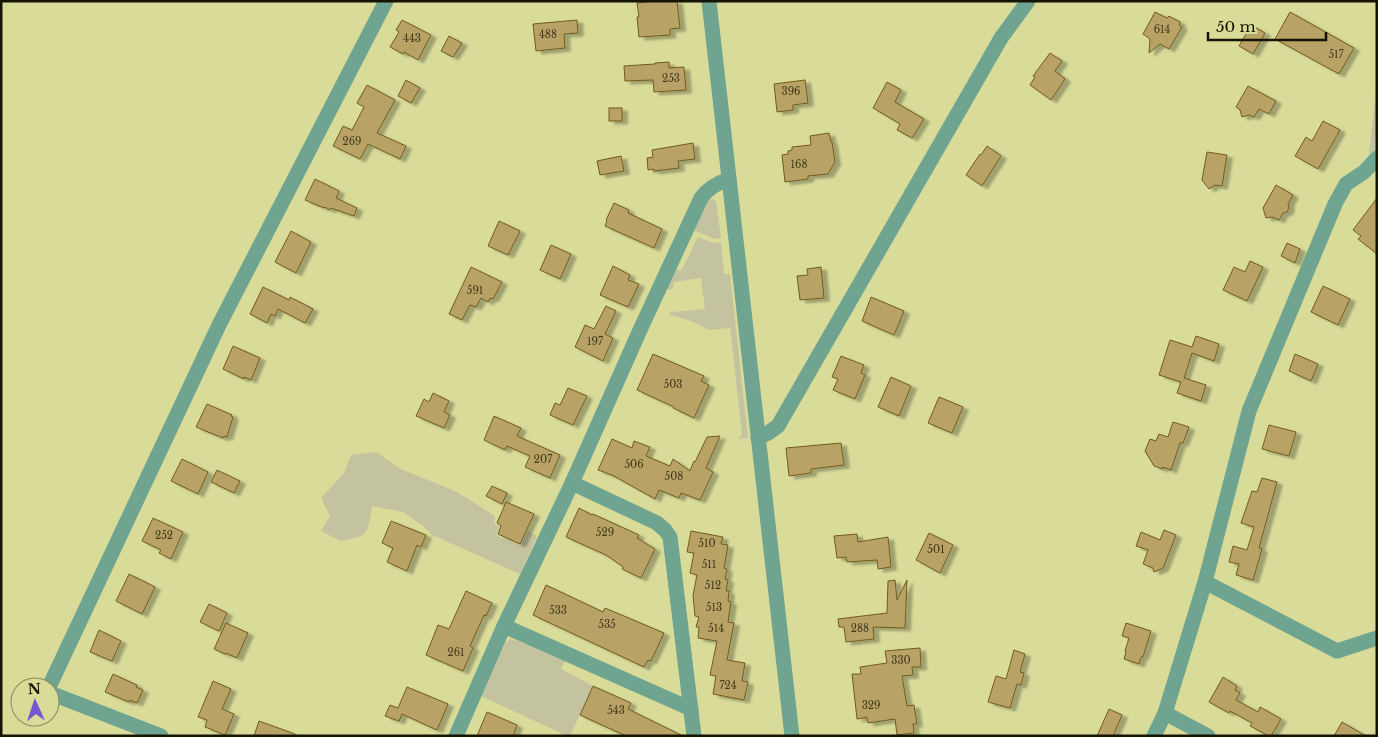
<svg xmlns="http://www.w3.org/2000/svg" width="1378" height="737" font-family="'Libre Baskerville',serif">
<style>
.green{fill:#c3c49f}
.building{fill:#b9a266;stroke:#715b1c;filter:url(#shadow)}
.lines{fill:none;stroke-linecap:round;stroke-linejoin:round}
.minor{stroke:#6fa490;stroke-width:15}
.labels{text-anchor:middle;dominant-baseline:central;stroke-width:4;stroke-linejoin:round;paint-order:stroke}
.number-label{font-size:10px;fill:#3e381a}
</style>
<defs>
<filter id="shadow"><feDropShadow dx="5.5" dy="3" stdDeviation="1" flood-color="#0004"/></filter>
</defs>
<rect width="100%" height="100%" fill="#d9db99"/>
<!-- green -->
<g class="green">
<path d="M1377,84V163L1374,166L1369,152Z"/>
<path d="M713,199L716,201L721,238L714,239L693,230L707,201Z"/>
<path d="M698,237L713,243L721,242L724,274H730L748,438L738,439L742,434L730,328L709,330L691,321L668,314L672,312L705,309L701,278L674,282L673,289H665L674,269L681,271Z"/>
<path d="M376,452L401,469L457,492L495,516L494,523L499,527L496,535L520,546L528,531L537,536L520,574L432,535L423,526L403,512L372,506C367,533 370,536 341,541L321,531L330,516L321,498L344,473L351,455Z"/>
<path d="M510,639L519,641L565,661L561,669L593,686L570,736H567L481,696L505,644Z"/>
</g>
<!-- building -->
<g class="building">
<path d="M655,1H677L680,28L670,29V35L639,37L637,17H639L637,3Z"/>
<path d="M1155,12L1167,18L1169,16L1180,22L1179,25L1182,27L1169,49L1160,44L1149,53L1150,39L1143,34Z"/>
<path d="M1290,12L1354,48L1339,74L1275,39Z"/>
<path d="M402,20L431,35L418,60L404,52L403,54L390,47L399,32L396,30Z"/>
<path d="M577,20L578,33L564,34L565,48L536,51L533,24Z"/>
<path d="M1251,25L1265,33L1253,54L1239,46Z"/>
<path d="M449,36L462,43L453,57L441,51Z"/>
<path d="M1050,53L1062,61L1055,71L1065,79L1051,100L1030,85L1035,77L1033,76Z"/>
<path d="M669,62V68L684,67L686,90L654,92L653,80L625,81L624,66L655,64V63Z"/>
<path d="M406,80L420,88L411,103L398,96Z"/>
<path d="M805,80L808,103L793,105V110L777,112L774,84Z"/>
<path d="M887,82L901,90L895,102L924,119L912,138L897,130L900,124L873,108Z"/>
<path d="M367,85L395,100L377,133L406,146L400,159L368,144L360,159L333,146L343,126L352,130L364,107L357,103Z"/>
<path d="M1248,86L1276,101L1269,114L1259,109L1254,117L1249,115L1242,117L1240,110L1236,107Z"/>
<rect x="609" y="108" width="13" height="13"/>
<path d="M1323,121L1340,130L1318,169L1295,156L1306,137L1312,141Z"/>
<path d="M829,133L831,142H832L835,162L828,174L808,176V179L785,182L782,155L788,154V151L792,150V147L811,145L810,136Z"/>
<path d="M693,143L695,159L678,161L679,168L654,171V169L648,170L647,158L653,157L652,150Z"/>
<path d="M987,146L1001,156L982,186L966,175L980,154L981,155Z"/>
<path d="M1207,152L1227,155L1222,186L1215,185L1209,189L1202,180Z"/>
<path d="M621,156L624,171L600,175L597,161Z"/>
<path d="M315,179L339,191L336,198L357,208L354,216L331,208L330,210L325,207L324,208L305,200Z"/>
<path d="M1276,185L1293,195L1288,204L1289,208L1287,212L1283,213L1279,220L1272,217L1266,218L1263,208Z"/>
<path d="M1377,198V254L1358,239L1361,236L1353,230Z"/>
<path d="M614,203L629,210L628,213L662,229L654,248L605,226L607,221L606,220Z"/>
<path d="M499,221L520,231L508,255L488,246Z"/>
<path d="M291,231L311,242L296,273L275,262Z"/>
<path d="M1287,243L1300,249L1295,263L1281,256Z"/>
<path d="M551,245L571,254L560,279L540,270Z"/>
<path d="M1250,261L1263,267L1247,301L1223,290L1234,267L1245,272Z"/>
<path d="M613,266L630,275L628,280L639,284L628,307L600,295Z"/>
<path d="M471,267L502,282L493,299L490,298L488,302L481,298L476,307L470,305L462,320L449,314Z"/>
<path d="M821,267L824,298L800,300L797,276L808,275L807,269Z"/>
<path d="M1323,286L1350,299L1338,325L1311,312Z"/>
<path d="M263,287L289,300L290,297L313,309L305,323L278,309L275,316L271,314L267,323L250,314Z"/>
<path d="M871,297L904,311L894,335L862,321Z"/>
<path d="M606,306L616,311L605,334L613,338L603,361L575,347L585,325L594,329Z"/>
<path d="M1196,336L1219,344L1214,361L1192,353L1184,378L1206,385L1201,401L1177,393L1181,382L1159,375L1170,340L1192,347Z"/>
<path d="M233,346L260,358L251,380L244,377V379L223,369Z"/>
<path d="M653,354L704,376L701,381L709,385L694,418L673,408L674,407L637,390Z"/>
<path d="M1295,354L1318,364L1311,381L1289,371Z"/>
<path d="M841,356L864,365L861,373L865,375L855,399L833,390L838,379L832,377Z"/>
<path d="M891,377L911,386L899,416L878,407Z"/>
<path d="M568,388L587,396L573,425L550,415L555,403L560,405Z"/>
<path d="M433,393L449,401L444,412L450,415L444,428L416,416L424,399L429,402Z"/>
<path d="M939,397L963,407L952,433L928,423Z"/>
<path d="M207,404L232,415L231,416L233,417L227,437L224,436L223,438L196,427Z"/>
<path d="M494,416L521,428L517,436L560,455L550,478L525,467L530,456L507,446L505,450L484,440Z"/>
<path d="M1173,422L1189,427L1183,443H1180L1171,470L1163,467V469L1154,466L1145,451L1150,439L1156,441L1159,434L1168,437Z"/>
<path d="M1269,425L1296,432L1289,456L1262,449Z"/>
<path d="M720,436L706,468L713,472L700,500L681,493L679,498L659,490L655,499L612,475L598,470L612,439L632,448L634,441L650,447L646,456L670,466L673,459L690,471L694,461L695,462L707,437Z"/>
<path d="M841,443L844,465L811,469V473L789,476L786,448Z"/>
<path d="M182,459L208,472L198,494L171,481Z"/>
<path d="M217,470L240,481L234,493L211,482Z"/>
<path d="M1262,478L1277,482L1259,548L1262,549L1253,580L1236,575L1239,564L1229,562L1233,546L1247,550L1254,527L1241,523L1252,491L1257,492Z"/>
<path d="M492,486L507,493L502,504L486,496Z"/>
<path d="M506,502L534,514L520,544L498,534L501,526L497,523Z"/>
<path d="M579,508L592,515L593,514L639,535L637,538L655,549L641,578L622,569L623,567L606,555L566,537Z"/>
<path d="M153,518L183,532L171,559L159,553L161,550L142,541Z"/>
<path d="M391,521L426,535L421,547L417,545L407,571L387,562L393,548L382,543Z"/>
<path d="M1164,530L1176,535L1163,568L1154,572L1153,568L1143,564L1148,550L1136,546L1141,532L1160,540Z"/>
<path d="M691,531L723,537L721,544L728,545L724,568L727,569L725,579L728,580L726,591H729L728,601L731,602L728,622L734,623L727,660L745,663L742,681L748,682L744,700L713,694L716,676L710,675L717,641L698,638L699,627H696L699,617L695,616L693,595L697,575L690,573L694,553L687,552Z"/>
<path d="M929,533L953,545L940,573L916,560Z"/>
<path d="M857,534L858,542L888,537L891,567L878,569L877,560L847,562L846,557L837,558L834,536Z"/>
<path d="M129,574L155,587L142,614L116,601Z"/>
<path d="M895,580L897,600L907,580L905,628L873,627L874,639L846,642L844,627H839L838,619L887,613L888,581Z"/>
<path d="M546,585L603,612L605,608L664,633L651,661L648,660L644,667L533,615Z"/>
<path d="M466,591L492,603L486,616L484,615L470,646L473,648L463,671L426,655L438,625L449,629Z"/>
<path d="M209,604L227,613L219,631L200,622Z"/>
<path d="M226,623L248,633L237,658L226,653L225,654L214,649Z"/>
<path d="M1126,623L1151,631L1143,657H1141L1139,664L1124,659L1126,652L1125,651L1129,638L1122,636Z"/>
<path d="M99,630L121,641L112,661L90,652Z"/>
<path d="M920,648L921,667H912L913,675L902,676L907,706L914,705L917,724H913L914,733L897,735L895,719L868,723L867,717L857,719L852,674H861L860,667L887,663L885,651Z"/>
<path d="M1014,650L1025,654L1020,672L1024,673L1021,685L1017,684L1010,708L988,702L996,676L1006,679Z"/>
<path d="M113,674L137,685L136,687L143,690L137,703L130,700L129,702L105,692Z"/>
<path d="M1223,677L1237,686L1235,690L1240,693L1236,700L1258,712L1260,707L1281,719L1271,736H1269L1250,726L1252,723L1230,711L1229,713L1209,702Z"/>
<path d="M213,681L231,689L222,709L234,714L225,735L205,727L207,720L198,717Z"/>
<path d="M593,686L631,703L628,709L683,736H626L580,715Z"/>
<path d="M407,687L448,704L437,730L402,714L399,721L385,716L390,705L398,708Z"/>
<path d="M1109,709L1122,715L1113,736H1097Z"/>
<path d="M487,712L517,725L513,736H477Z"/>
<path d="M259,721L295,734V736H254Z"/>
<path d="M1342,722L1366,736H1334Z"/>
</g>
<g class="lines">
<!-- minor -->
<g class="minor">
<path d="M709,1L792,736"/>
<path d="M758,438L768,433L778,426L1001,38L1028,1"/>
<path d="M572,483L657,523L665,530L670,537L694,736"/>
<path d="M1205,582L1337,651L1377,638"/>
<path d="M504,626L691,709"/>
<path d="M49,687L219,325L386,1"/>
<path d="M50,693L161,736"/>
<path d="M1165,713L1208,736"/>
<path d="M456,736L504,626L572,483L640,330L701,198C708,188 717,183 729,179"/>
<path d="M1154,736L1165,713L1205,582L1249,411L1335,204L1346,184L1364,172L1377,158"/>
</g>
</g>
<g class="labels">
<!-- number labels -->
<g class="number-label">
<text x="1162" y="29">614</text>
<text x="548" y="34">488</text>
<text x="412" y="38">443</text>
<text x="1336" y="54">517</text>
<text x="671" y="78">253</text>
<text x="791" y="91">396</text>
<text x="352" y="141">269</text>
<text x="799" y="164">168</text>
<text x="475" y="290">591</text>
<text x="595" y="341">197</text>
<text x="673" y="384">503</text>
<text x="543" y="459">207</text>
<text x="634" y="464">506</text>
<text x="674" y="476">508</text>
<text x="605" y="532">529</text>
<text x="164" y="535">252</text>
<text x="707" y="543">510</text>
<text x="936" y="549">501</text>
<text x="709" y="564">511</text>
<text x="713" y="585">512</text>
<text x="714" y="607">513</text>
<text x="558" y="610">533</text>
<text x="607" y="624">535</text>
<text x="716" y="628">514</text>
<text x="860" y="628">288</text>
<text x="456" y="652">261</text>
<text x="901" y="660">330</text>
<text x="728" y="685">724</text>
<text x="871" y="705">329</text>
<text x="616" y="710">543</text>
</g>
</g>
<!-- border -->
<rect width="1378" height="737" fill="none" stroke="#151400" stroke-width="5"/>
<!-- north arrow -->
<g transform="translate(35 702) rotate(357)"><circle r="24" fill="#d9db99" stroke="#8b8b5c"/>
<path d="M0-4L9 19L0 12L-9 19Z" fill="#7358d2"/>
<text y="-8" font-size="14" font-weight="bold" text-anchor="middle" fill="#151400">N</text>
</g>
<!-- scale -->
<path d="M1208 32v8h118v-8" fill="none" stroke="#151400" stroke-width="2.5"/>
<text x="1216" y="32" font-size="15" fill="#151400" stroke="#d9db99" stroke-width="4" paint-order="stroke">50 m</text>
</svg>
